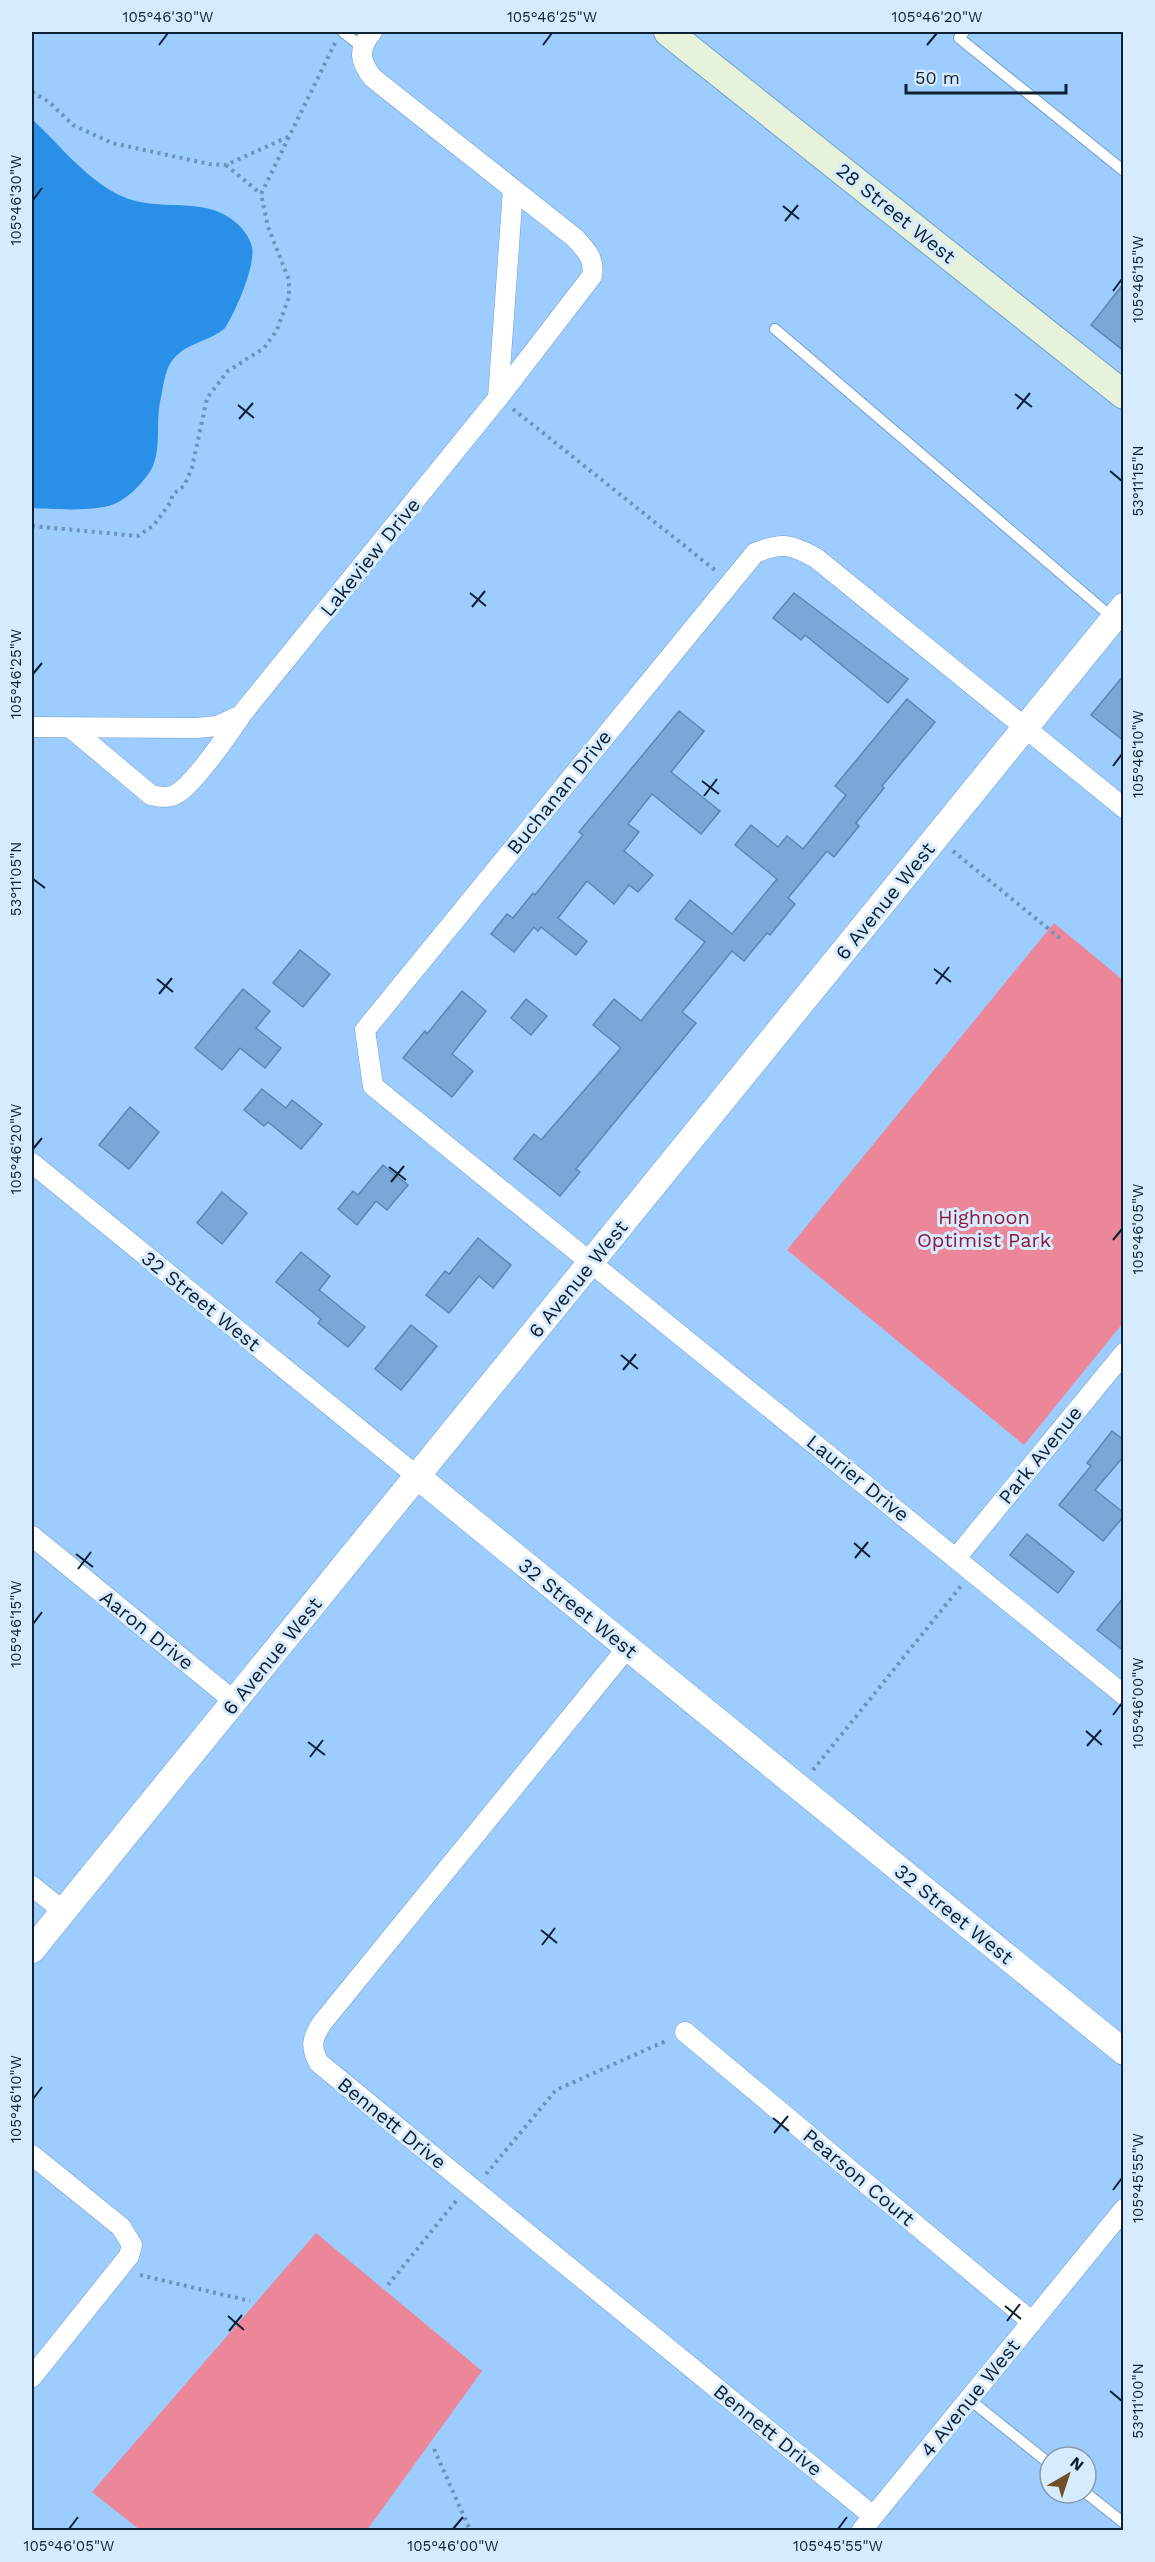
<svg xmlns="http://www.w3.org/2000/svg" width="1155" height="2562" font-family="'Work Sans',sans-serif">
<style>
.green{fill:#ec8699}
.water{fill:#2a90e7}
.building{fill:#79a8d8;stroke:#5987b5;stroke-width:1.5}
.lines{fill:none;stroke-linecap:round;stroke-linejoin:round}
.service-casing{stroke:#719fce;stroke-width:12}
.minor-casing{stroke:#719fce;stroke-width:21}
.tertiary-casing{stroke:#719fce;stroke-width:27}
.secondary-casing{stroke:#719fce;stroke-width:30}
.path{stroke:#6c93b9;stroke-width:4;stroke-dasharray:3 4.5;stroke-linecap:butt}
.service{stroke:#fff;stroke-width:10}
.minor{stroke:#fff;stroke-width:20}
.tertiary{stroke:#fff;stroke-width:26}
.secondary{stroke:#e7f2db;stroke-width:28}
.ticks{fill:none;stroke:#0e2133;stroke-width:2}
.labels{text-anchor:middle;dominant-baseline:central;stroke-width:6;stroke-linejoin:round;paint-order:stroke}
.street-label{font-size:20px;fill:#0e2133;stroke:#d7ebff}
.park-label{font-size:20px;fill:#8d193c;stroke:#d7ebff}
.neatline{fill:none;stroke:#0e2133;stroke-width:2}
.ticks-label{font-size:15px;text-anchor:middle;fill:#0e2133}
</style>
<rect width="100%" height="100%" fill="#9ccdfe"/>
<!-- green -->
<g class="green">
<path d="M1054,923L1123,980V1323L1024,1445L787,1250Z"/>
<path d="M316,2233L482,2371L367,2530H140L92,2492Z"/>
</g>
<!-- water -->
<path class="water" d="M32,119C60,145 82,175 117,194C146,209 175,202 206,208C226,212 247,227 252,247C256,265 235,313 225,328C208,343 185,342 171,362C164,373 163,389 160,402C156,422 161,447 153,466C147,479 128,499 114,504C94,512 54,509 32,508Z"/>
<!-- building -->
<g class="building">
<path d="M1124,283V351L1091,325Z"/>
<path d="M794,593L908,679L888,703L805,635L801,640L773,618Z"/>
<path d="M1124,675V741L1091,715Z"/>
<path d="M907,699L935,722L882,786L884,788L856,823L859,826L834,857L827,851L788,898L795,904L770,935L767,933L744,961L732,951L682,1012L696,1023L576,1169L580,1172L560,1196L514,1159L534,1134L541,1140L621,1048L593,1025L614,999L641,1021L705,942L675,919L690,900L732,934L777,879L735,845L751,825L778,847L787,836L803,849L846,795L835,786Z"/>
<path d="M679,711L704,731L671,772L720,811L701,834L652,794L628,824L639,832L624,851L653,875L638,892L629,885L614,904L587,881L558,918L587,941L576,955L541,927L538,931L534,927L514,952L491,934L507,914L513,918L533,893L535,895L583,835L579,832Z"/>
<path d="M300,950L330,974L303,1007L273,983Z"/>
<path d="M243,989L270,1011L256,1028L281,1048L265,1068L240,1048L222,1070L195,1048Z"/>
<path d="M462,991L486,1011L452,1054L473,1071L452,1097L403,1058L425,1031L427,1034Z"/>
<path d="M526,999L547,1016L531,1035L511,1018Z"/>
<path d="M262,1089L286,1108L292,1100L322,1124L301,1149L268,1122L264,1126L244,1110Z"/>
<path d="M130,1107L159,1132L129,1169L99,1145Z"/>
<path d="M383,1165L408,1185L387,1210L376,1201L357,1225L338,1209L353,1191L358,1195Z"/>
<path d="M222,1192L247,1213L222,1244L197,1223Z"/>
<path d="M478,1238L511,1265L493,1288L479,1276L449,1313L426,1295L445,1271L449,1274Z"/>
<path d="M301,1252L330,1276L319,1290L365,1327L348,1347L318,1323L321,1319L276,1282Z"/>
<path d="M411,1325L437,1346L401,1390L375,1369Z"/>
<path d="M1112,1431L1124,1440V1456L1095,1490L1124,1513V1516L1103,1541L1059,1505L1091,1466L1087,1463Z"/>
<path d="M1027,1534L1074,1572L1058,1593L1010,1555Z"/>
<path d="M1124,1597V1651L1097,1630Z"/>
</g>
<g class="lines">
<!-- service casing -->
<g class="service-casing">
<g id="service">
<path d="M343,32L362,47"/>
<path d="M964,32L959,38L1124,171"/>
<path d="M775,329L1114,619"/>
<path d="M969,2399L1050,2464"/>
<path d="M1086,2493L1124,2523"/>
</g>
</g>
<!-- minor casing -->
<g class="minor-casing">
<g id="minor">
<path d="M498,398L513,190"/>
<path d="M32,727L197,728L217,726L241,715L498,398L592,276C595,259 587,251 575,238L373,78C359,61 358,49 372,32"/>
<path d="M72,729L151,795C160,797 169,799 178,793C195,782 227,736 240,717"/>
<path d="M1124,808L816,558C791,544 782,542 755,553L365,1030L373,1086L1124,1695"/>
<path d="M32,1163L418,1477"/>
<path d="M32,1536L234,1701"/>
<path d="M956,1558L1124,1353"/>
<path d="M627,1648L322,2023C312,2038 310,2047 319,2063L873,2516"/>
<path d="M32,1886L63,1911"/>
<path d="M685,2032L1032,2322"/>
<path d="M32,2155L121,2227L132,2245L129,2256L32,2377"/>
<path d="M862,2530L1124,2209"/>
</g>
</g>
<!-- tertiary casing -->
<g class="tertiary-casing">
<g id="tertiary">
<path d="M418,1477L1124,2052"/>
<path d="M32,1950L1124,606"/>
</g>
</g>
<!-- secondary casing -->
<g class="secondary-casing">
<path id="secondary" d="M668,32L1124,395"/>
</g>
<!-- path -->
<g class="path">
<path d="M32,92L49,102L73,125L112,143L209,164L226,165L290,136"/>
<path d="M226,165L261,194"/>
<path d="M513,409L716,571"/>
<path d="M32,526L138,536L154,525L170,503L173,494L184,486L192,468L207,398L228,371L264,348L277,330L289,297V280L268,227L261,194L335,43"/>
<path d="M953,851L1061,939"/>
<path d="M813,1770L961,1586"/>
<path d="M486,2174L556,2090L668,2040"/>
<path d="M140,2275L250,2301"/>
<path d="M388,2285L456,2201"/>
<path d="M434,2449L470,2530"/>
</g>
<!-- service -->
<use href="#service" class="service"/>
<!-- minor -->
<use href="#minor" class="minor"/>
<!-- tertiary -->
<use href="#tertiary" class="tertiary"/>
<!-- secondary -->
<use href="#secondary" class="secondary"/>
</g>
<!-- ticks -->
<path class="ticks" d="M159,45L168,33M543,45L552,33M927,45L937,33M33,200L42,188M783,206L799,219M785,221L798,205M1113,291L1122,279M1015,394L1032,407M238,405L254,418M1017,409L1030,393M239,419L253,403M1110,471L1122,481M470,593L486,606M472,607L485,591M33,674L42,663M1113,766L1122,754M702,781L719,794M704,796L717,779M33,879L45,888M934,969L951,982M157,979L173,992M936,984L949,967M159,994L172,978M33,1149L42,1138M389,1167L406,1180M391,1182L404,1166M1113,1240L1122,1229M621,1355L638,1369M623,1370L636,1354M854,1543L870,1557M76,1554L93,1567M855,1558L868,1542M78,1569L91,1552M33,1624L42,1612M1113,1715L1122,1703M1086,1731L1102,1745M308,1742L325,1755M1087,1746L1101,1730M310,1757L323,1740M541,1930L557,1943M542,1945L555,1928M33,2099L42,2087M773,2118L789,2131M774,2133L788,2116M1113,2190L1122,2178M1005,2306L1021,2319M228,2316L244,2330M1007,2321L1020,2304M229,2331L242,2315M1110,2391L1122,2401M69,2529L78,2517M453,2529L463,2517M838,2529L847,2517"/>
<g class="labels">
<!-- street labels -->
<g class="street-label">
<text transform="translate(896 213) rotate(39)">28 Street West</text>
<text transform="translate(370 557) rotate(-51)">Lakeview Drive</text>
<text transform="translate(559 792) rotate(-51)">Buchanan Drive</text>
<text transform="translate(885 901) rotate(-51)">6 Avenue West</text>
<text transform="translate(578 1279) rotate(-51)">6 Avenue West</text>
<text transform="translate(201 1301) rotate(39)">32 Street West</text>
<text transform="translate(1040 1455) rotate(-51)">Park Avenue</text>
<text transform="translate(858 1478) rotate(39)">Laurier Drive</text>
<text transform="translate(578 1608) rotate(39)">32 Street West</text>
<text transform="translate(147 1630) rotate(39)">Aaron Drive</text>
<text transform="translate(272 1656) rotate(-51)">6 Avenue West</text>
<text transform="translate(954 1914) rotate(39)">32 Street West</text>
<text transform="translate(392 2123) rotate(39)">Bennett Drive</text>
<text transform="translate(859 2177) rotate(40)">Pearson Court</text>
<text transform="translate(970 2398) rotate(-51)">4 Avenue West</text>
<text transform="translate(768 2430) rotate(39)">Bennett Drive</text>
</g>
<!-- park labels -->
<g class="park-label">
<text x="984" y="1217">Highnoon<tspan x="984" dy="23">Optimist Park</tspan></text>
</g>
</g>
<!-- border -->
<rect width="1155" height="2562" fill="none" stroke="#d7ebff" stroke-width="66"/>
<!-- north arrow -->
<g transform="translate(1068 2475) rotate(39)"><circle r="28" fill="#d7ebff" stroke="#879aad" stroke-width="1.5"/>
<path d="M0-4.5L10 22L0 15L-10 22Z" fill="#704f26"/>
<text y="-9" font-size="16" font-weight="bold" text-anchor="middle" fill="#0e2133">N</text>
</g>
<!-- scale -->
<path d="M906 84v9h160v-9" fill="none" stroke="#0e2133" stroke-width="3"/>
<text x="915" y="84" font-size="18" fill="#0e2133" stroke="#d7ebff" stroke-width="4.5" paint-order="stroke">50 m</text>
<rect x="33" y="33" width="1089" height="2496" class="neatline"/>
<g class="ticks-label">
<text x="168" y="22">105°46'30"W</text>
<text x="552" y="22">105°46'25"W</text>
<text x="937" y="22">105°46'20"W</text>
<text transform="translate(16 200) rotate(-90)" y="5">105°46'30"W</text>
<text transform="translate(1138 279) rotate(-90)" y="5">105°46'15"W</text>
<text transform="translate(1138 481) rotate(-90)" y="5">53°11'15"N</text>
<text transform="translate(16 674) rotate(-90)" y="5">105°46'25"W</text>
<text transform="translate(1138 754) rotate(-90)" y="5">105°46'10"W</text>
<text transform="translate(16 879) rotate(-90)" y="5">53°11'05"N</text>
<text transform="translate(16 1149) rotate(-90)" y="5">105°46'20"W</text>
<text transform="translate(1138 1229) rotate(-90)" y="5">105°46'05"W</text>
<text transform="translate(16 1624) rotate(-90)" y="5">105°46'15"W</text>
<text transform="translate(1138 1703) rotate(-90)" y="5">105°46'00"W</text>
<text transform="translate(16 2099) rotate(-90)" y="5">105°46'10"W</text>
<text transform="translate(1138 2178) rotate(-90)" y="5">105°45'55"W</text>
<text transform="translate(1138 2401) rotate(-90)" y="5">53°11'00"N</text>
<text x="69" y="2551">105°46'05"W</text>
<text x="453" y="2551">105°46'00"W</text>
<text x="838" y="2551">105°45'55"W</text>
</g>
</svg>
